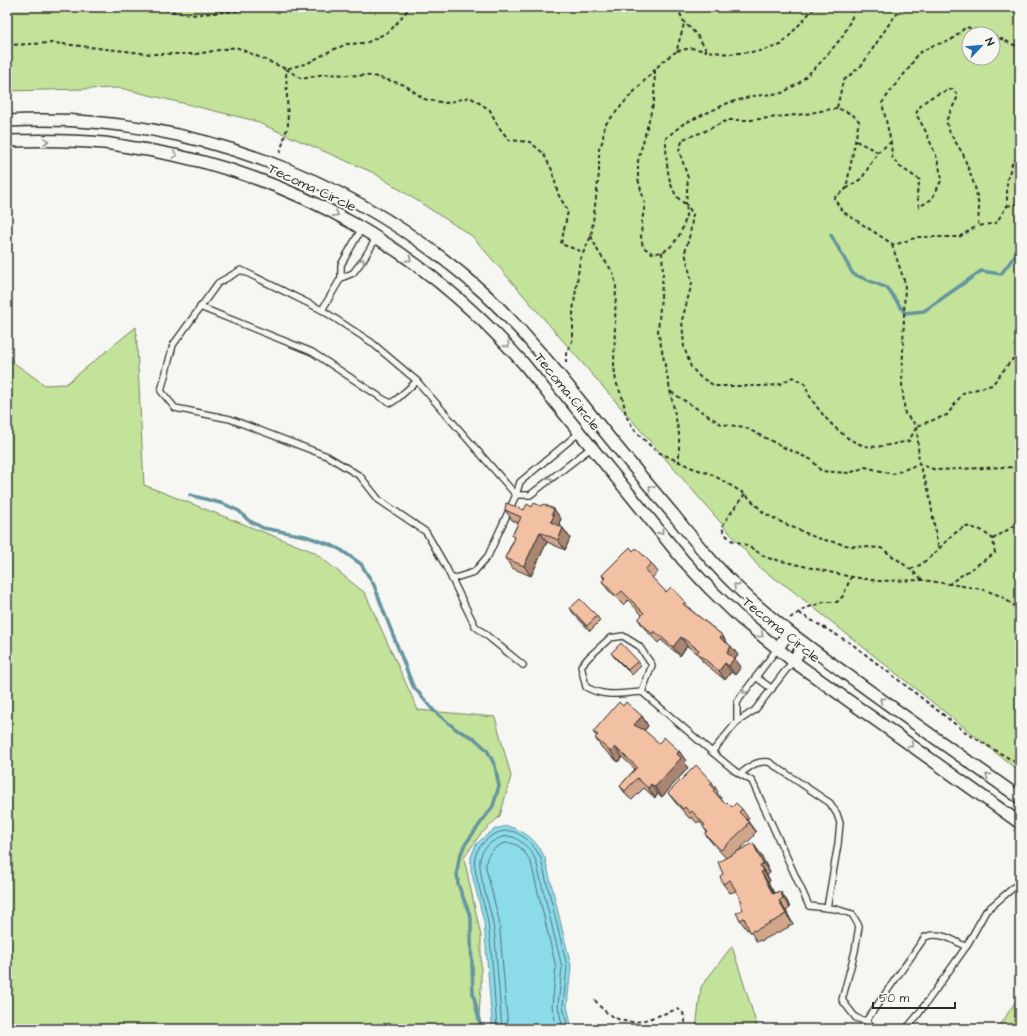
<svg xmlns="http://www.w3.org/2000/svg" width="1027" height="1036" font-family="'Architects Daughter',sans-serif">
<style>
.green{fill:#c3e29a;stroke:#778662;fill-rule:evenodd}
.water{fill:#8cdbea;stroke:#65959e}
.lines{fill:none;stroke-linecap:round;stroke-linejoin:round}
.shore{stroke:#527177;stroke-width:1}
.stream{stroke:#65959e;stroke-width:3.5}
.service-casing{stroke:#2b2b2b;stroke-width:8}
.minor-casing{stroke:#2b2b2b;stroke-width:14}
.path{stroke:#2b2b2b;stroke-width:2;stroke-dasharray:4 3;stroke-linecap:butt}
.service{stroke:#f6f6f2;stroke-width:5.5}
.minor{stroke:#f6f6f2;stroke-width:11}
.wall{fill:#d0a58c;stroke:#2b2b2b}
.shaded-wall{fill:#a98672;stroke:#2b2b2b}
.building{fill:#f2c0a3;stroke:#2b2b2b}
.oneway{stroke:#90908e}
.labels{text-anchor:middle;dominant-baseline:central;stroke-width:4;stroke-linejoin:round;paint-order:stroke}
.street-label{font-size:14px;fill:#2b2b2b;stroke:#f6f6f2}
</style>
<rect width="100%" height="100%" fill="#f6f6f2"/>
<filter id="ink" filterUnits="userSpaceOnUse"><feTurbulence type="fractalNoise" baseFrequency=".025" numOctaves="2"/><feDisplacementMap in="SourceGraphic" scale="8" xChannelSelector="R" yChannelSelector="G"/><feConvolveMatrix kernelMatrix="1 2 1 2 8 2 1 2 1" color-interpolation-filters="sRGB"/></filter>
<g filter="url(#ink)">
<!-- green -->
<g class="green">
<path d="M7,7H1020V772L789,588L761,569L472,236L374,173L252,120L120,88L7,91ZM969,34H993V58H969Z"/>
<path d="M136,327L144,485L314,552L365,593L418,710L495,717L511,776L500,816L479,836L464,858L481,936V987L478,1029H7V358L45,385L66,384Z"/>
<path d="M732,946L758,1029H696L701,987Z"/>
<path d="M1020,994V1029H998Z"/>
</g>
<!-- water -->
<path class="water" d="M507,826C526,831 536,840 545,858L571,966L567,1006L572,1029H493L492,1023L484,922L471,870V857L476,844L487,835L495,829Z"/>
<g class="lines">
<!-- shore -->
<g class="shore">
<path d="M497,1029C494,994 493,958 488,923C486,907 472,871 475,857C479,841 501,825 517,833C529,839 536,848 541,859L567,966L563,1006L568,1029"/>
<path d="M502,1029C501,1012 499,994 498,977C496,958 496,938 492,919C489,904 478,873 480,859C482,845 504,830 517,839C526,845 532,851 536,861L562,967L558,1006L563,1029"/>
<path d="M508,1029L499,920L486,868C486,859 487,855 494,849C511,835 523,847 531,863L556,967L552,1006L557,1029"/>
</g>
<!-- stream -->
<g class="stream">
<path d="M831,235L853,274L887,288L905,313L924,311L981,271L1001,274L1020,249"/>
<path d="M190,495L224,504L239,511L248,520L263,528L305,536L331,545L341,550L361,564L374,585L384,612L413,686L434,711L457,730L474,738L487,750L495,766L499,786L493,806L464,846L459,859L457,871L458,884L471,918V939L473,993L481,1029"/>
</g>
<!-- service casing -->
<g class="service-casing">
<g id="service">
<path d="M362,228L341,265V278L322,310L241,270L218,283L173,345L161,391L175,408L230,419L327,456L360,476L379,500L426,532L445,565L475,626L523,665"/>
<path d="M341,278L353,273L363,260L377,237"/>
<path d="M200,307L312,352L383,399L391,403L397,399L417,381L516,495L488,556L474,572L452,579"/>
<path d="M322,310L371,342L417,381"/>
<path d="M580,432L520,482L516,495H530L592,447"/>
<path d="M793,661L755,710L737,722L712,752L735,771L752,781L809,906L836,909L852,914L859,926L855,951L842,1000L856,1018L866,1021L875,1029"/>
<path d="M756,677L772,689"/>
<path d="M642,692L652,665L639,646L623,636L610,638L589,657L581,666L586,687C605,698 622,693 642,692L712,752"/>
<path d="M737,722V703L740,698L777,649"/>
<path d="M740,774C750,767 756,760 769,762L830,803L837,814L840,823L838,844L827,908"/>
<path d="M966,947L986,911L1020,882"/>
<path d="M866,1021L925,937C939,931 954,940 966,947L917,1016L906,1029"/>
</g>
</g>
<!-- minor casing -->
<g class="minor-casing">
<g id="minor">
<path d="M7,121C180,111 356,177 484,293C502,310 520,329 536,348C562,376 584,407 608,436C630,463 651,488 673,514C693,539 713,564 736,586C774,623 817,653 860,684C913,723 967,760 1020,798"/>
<path d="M7,141C39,140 72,140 104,143C119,145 133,148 148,150C298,176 424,251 524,364L683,560L710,589L740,618L793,661L1020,823"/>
<path d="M777,649L789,632"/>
<path d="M793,661L804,645"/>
</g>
</g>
<!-- path -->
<g class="path">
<path d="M151,7L190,15L280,7"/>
<path d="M677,7L684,22L697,35L707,51L729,54L760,51L781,45L815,7"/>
<path d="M903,7L891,21L862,65L843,81L837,108L852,114L859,121L846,189L834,198L842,211L894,245L918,237H959L977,226"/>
<path d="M7,8L9,7"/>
<path d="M991,34L966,27L950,41L934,45L917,54L910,67L895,85L882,103L891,142L892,157L899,166L920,180L917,193L919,207L932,199L942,179L937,158L925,130L916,114C922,99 938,93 953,89L958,96L946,121L950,133L963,154L975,187L979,207L978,226L996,223L1007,206V180L1013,161L1020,158"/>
<path d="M993,35L1014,45L1020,47"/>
<path d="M7,45L54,43L151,54H196L236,47L286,69L308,63L330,51L347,44L366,43L390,31L410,7"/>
<path d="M677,51L691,48L707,51"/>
<path d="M286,69L302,79L324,74L373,76L405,85L424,99L446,103L470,97L490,110L498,126L509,140L530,142L543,153L552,170L558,194L568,211L561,244L583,252"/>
<path d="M655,70L654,101L638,161V179L645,204L642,221L641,237L643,247L652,253C655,253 659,253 662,252C678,246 689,219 686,204C666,195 666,156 666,138L683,124L728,103L753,96L782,93L799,83L822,61L843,36L852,17L853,7"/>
<path d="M837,108L805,114L751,120H728L703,132L683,139L679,150L688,178L686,204L693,214L690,234L685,252L692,283L682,320L684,347L691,367L700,377L715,386H762L778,385L793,377L805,384C807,388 808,394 811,398C821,415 845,442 866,446C876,449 898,443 909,441L917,426L947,415L963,393L992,385L1010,362L1020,352"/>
<path d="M856,141L878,152"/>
<path d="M280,153L288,125L286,69"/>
<path d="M846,189L862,178L878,152L891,142"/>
<path d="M1007,206L1020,203"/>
<path d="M591,236L599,253L613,272L616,285L614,366L616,382L623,399L626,416L636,432L656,451L690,467L713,475L745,494L764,513L783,523L817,538L850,546L881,548L901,562L923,580"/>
<path d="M892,245L905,283L902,384L905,414L917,426L919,464L929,492L936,537L939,549"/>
<path d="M662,252L663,273L658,331L679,434V461"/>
<path d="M566,363V354L573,339V311L580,260L591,236L593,222L599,173V149L603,140L604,126L629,97L663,61L677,51C678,41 683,32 684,22"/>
<path d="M671,392L721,424L744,427L785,448L812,460L821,471L850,473L865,467L893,474L919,464L936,470L1006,467L1020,468"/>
<path d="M745,494L727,518L722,527L724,533L731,540L744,544L768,558L847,576L878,581L923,580L982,589L1001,596L1020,610"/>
<path d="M993,539L1020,522"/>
<path d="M911,569L920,565L935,553L951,536L965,526L981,530L993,539L995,553L950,583"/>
<path d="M799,613L852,644L968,734L1020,765"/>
<path d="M790,618L806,608L824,602H837L843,596L851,577"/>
<path d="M595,1000C604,1013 617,1022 634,1022C643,1022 668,1012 678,1009L683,1013L687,1029"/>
</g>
<!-- service -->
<use href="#service" class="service"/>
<!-- minor -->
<use href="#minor" class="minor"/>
</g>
<!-- wall -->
<g class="wall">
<path d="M541,506L554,509L561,519L559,523L561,525L560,526L563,528L570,538L565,550L547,542L531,576L512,568L505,558L513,541V540L514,538L512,536L518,523L512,520L505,510H524L532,507Z"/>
<path d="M633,551L651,563L658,572L652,578L666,592L685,602L692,611L722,635L728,644L738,655L735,659L741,667L735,675L731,672L725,680L703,662L697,653L687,646L680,656L661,640L658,643L644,628L638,619L642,615L628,600L623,605L608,590L602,581L604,579L602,575Z"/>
<path d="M570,608L597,616L600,621L590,631L573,613Z"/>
<path d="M611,653L638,661L641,666L632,675L615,658Z"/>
<path d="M623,706L642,716L648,726L644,731L659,743L679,751L686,761L684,763L688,768L662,797L658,794L655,798L644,788L632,800L627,796L620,786L635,769L622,757L618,762L602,748L595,738L597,737L593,732Z"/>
<path d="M712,782L718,792L717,793L721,798V799L725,804L732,807L742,809L749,819L747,820L756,832L753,835L754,836L736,853H760L770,873L767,875L770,881L768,882L774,893L780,891L787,901L790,908L786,911L793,924L788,926L789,927L761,941L760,940L757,942L749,929L747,930L740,920L743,909L742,902L736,891L730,893L723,884V874L726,858L712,843L705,834L707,832L703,827H704L699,821L697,823L691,817L690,819L675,802L668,793Z"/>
</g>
<!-- shaded-wall -->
<g class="shaded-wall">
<path d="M554,509L561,519L559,523L561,525L557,532L551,522L552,514Z"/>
<path d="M563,528L570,538L565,550L558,540Z"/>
<path d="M540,532L547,542L531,576L524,566Z"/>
<path d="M722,635L728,644L726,647L720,638Z"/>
<path d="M681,637L687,646L680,656L673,647Z"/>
<path d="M731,646L738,655L735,659L741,667L735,675L729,666L727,653Z"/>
<path d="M725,663L731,672L725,680L719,671Z"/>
<path d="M642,716L648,726L640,735L634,725Z"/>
<path d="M615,747L622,757L618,762L611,752Z"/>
<path d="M679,751L686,761L684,763L688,768L662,797L655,787Z"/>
<path d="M651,784L658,794L655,798L648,788Z"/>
<path d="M753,843L760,853L770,873L763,864Z"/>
<path d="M760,865L767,875L770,881L763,871Z"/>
<path d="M761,872L768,882L780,904L773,894Z"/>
<path d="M780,891L787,901L790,908L783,898Z"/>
<path d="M779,901L786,911L793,924L786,914Z"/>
</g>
<!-- building -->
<g class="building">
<path d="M506,503L524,510L527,504L532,507L534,503L541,506L543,504L554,509L552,514L554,515L551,522L563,528L558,540L540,532L524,566L505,558L514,540H513L514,537L512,536L521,517L505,510Z"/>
<path d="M630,547L633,551L636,548L651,563L645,570L666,592L671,587L685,602L683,604L722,635L720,638L731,646L727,653L734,658L729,666L725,663L719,671L697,653L699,650L681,637L673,647L654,631L652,634L638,619L644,613L622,591L616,596L602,581L605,578L602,575Z"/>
<path d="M580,599L597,616L587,626L570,608Z"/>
<path d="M621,643L638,661L628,670L611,653Z"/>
<path d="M619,702L623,706L626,702L642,716L634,725L644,730L659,743L664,737L679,751L677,754L681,758L655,787L651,784L648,788L637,778L625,791L620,786L637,767L615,747L611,752L595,738L598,735L593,732Z"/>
<path d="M696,765L712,782L710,784L715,789L713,790L725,804L727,802L732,807L736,803L742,809L739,812L749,822L746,825L747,826L721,850L705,834L707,831L703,827L705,825L692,811L690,813L685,807L683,809L668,793Z"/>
<path d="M753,843L763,864L760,865L763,871L761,872L773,894L780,891L783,898L779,901L786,914L782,916V917L754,931L753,930L750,932L744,918L740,920L736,913L743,909L740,903L742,902L730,880L723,884L720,876L723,874L718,862Z"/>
</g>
<!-- one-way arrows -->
<defs><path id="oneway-chevron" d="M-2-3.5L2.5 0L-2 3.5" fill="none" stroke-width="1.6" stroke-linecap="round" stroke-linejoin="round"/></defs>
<g class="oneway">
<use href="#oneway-chevron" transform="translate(46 141)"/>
<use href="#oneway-chevron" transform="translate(175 155) rotate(11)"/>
<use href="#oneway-chevron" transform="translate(336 214) rotate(28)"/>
<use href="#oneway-chevron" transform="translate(409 259) rotate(36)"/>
<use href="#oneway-chevron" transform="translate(362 261) rotate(-55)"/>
<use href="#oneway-chevron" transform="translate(507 345) rotate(47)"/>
<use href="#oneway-chevron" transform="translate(550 480) rotate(-37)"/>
<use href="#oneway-chevron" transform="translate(651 488) rotate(-130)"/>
<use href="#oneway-chevron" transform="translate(661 532) rotate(51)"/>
<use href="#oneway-chevron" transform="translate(736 586) rotate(-136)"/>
<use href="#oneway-chevron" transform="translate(761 635) rotate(39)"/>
<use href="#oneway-chevron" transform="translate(745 691) rotate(128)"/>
<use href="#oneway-chevron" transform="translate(882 700) rotate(-144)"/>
<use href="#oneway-chevron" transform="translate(911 745) rotate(36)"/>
<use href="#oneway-chevron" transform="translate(988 776) rotate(-145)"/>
</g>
</g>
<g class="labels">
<!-- street labels -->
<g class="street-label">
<text transform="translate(312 188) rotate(25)">Tecoma Circle</text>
<text transform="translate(567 392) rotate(51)">Tecoma Circle</text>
<text transform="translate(781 630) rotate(39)">Tecoma Circle</text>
</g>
</g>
<!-- margin -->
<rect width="1027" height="1036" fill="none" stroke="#f6f6f2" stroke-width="24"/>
<rect x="12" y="12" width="1003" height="1012" fill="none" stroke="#2b2b2b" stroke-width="1.5" filter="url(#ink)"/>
<!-- north arrow -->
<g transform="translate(981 46) rotate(64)"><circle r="19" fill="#f6f6f2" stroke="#a5a5a2"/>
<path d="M0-3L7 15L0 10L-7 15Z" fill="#1f6fb2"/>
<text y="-6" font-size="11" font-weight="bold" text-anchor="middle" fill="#2b2b2b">N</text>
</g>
<!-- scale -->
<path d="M873 1002v6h82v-6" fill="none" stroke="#2b2b2b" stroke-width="2"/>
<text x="879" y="1002" font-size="12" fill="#2b2b2b" stroke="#f6f6f2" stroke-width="3" paint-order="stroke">50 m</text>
</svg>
